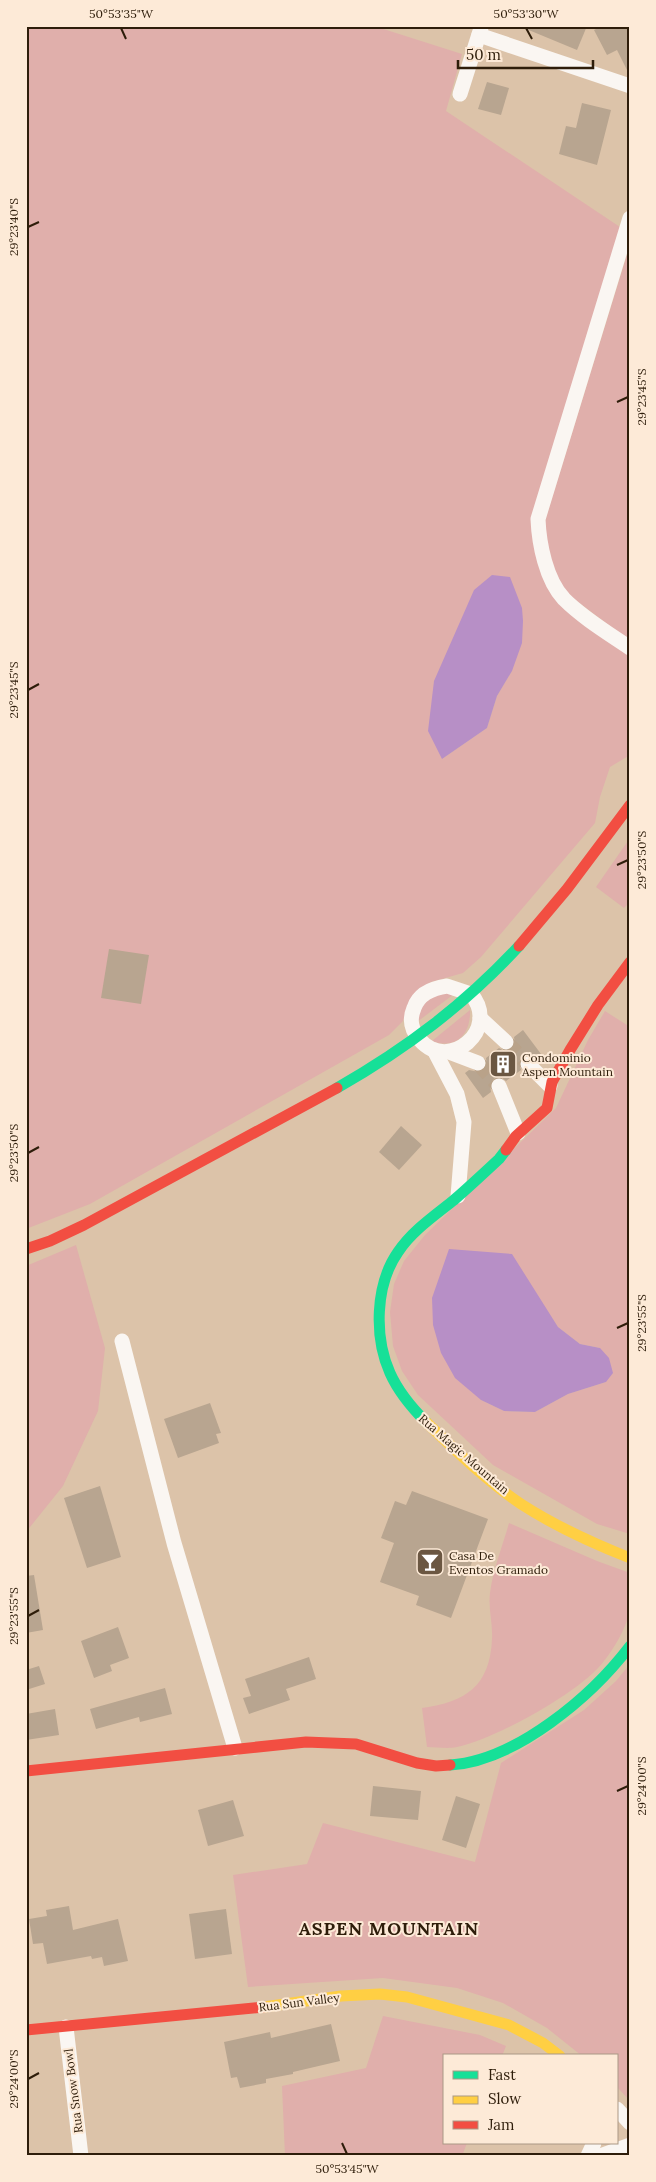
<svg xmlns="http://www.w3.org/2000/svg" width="656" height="2182" font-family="Lora,serif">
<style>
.green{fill:#e0afab;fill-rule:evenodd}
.water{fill:#b78fc6}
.building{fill:#b8a590}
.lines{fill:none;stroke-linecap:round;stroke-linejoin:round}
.street-tunnel{stroke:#b9a289;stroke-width:15;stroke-dasharray:15 8;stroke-linecap:butt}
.street{stroke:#faf6f2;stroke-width:15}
.fast{stroke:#16e098;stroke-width:11}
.slow{stroke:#ffcf43;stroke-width:11}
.jam{stroke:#f24e42;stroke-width:11}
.ticks{fill:none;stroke:#2e1d0a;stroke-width:2}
.labels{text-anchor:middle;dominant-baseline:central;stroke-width:4;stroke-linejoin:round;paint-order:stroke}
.poi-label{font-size:12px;fill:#2e1d0a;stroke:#fdead7;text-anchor:start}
.street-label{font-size:12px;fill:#2e1d0a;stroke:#fdead7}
.district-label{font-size:18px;font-weight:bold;letter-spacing:1px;fill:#2e1d0a;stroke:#fdead7}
.neatline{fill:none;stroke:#2e1d0a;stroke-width:2}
.ticks-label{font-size:12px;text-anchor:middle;fill:#2e1d0a}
</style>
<rect width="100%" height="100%" fill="#dcc3a9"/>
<!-- green -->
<g class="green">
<path d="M26,26H374L462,54L446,111L620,227L533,518L547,580L630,654V755L610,767L600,797L595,823L481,957L463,973L431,982L421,988L410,1002L403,1021L389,1035L90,1204L26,1229ZM512,671L497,696L487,728L442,759Z"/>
<path d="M630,245V641L566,593L548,559L545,521Z"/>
<path d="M630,838V902L624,908L596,887Z"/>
<path d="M440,993L454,994L417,1022C419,1006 426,1000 440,993Z"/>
<path d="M470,1010C471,1034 456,1050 432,1041Z"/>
<path d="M605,1011L630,1027V1534L597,1524L493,1465L418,1395L402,1371L393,1346L390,1312L394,1284L404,1261L425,1235L556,1108L588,1040ZM543,1305L558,1327L580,1344L600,1348L606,1382L568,1394L535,1412L504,1411L481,1400Z"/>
<path d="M76,1245L105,1348L98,1411L63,1486L26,1532V1266Z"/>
<path d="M509,1523L597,1561L630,1573C630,1585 633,1602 629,1614C625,1630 614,1648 604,1661C581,1692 495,1739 457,1747C448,1749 436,1747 427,1747L422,1708C466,1702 490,1686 492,1639C493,1624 488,1608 490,1593C493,1569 503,1545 509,1523Z"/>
<path d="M630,1664V2101L617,2087V2056H582L547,2028L503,2003L457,1988L383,1978L248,1987L233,1875L307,1864L323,1823L475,1862L501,1763L584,1710L616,1681Z"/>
<path d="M383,2016L480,2035L506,2046L502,2056H445V2143H467L462,2156H285L282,2086L366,2068Z"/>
</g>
<!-- water -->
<g class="water">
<path d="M492,575L510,577L522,608L523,621L522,643L512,671L497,696L487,728L442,759L428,731L434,681L474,590Z"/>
<path d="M449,1249L512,1254L558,1327L580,1344L600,1348L609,1358L613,1373L606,1382L568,1394L535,1412L504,1411L481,1400L455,1378L441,1353L433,1325L432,1298Z"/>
</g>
<!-- building -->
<g class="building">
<path d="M519,26H587L577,50Z"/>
<path d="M602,26H630V76L617,50L607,55L594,30Z"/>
<path d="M487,82L509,88L501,115L478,109Z"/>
<path d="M582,103L611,110L597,165L559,154L566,126L576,128Z"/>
<path d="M109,949L149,955L141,1004L101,998Z"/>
<path d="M523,1030L541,1054L536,1058L530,1055L522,1057L519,1062L521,1070L506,1081L501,1077L495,1078L490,1084L491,1092L483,1098L465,1073L469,1070L479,1072L484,1071L487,1066L486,1058L499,1048L504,1051L513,1049L515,1044L514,1037Z"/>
<path d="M401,1126L422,1145L399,1170L379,1152Z"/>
<path d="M210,1403L221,1433L216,1434L219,1443L178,1458L164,1419Z"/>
<path d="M100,1486L121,1557L87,1568L64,1498Z"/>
<path d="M412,1491L488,1519L451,1618L416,1605L419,1596L380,1582L394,1543L381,1538L395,1501L406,1505Z"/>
<path d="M34,1575L43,1630L26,1633V1576Z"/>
<path d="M118,1627L129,1658L110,1665L112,1671L94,1678L81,1641Z"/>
<path d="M309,1657L316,1679L286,1689L290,1700L249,1714L243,1698L251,1696L245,1679Z"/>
<path d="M39,1666L45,1684L26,1690V1670Z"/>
<path d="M165,1688L172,1714L140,1722L139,1717L96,1729L90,1709Z"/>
<path d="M55,1709L59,1735L26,1740V1714Z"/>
<path d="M373,1786L421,1791L418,1820L370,1816Z"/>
<path d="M456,1796L480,1804L466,1848L442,1840Z"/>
<path d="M233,1800L244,1836L208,1846L198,1810Z"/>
<path d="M69,1906L73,1930L118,1919L128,1961L104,1966L102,1957L92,1959L91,1956L47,1964L43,1943L33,1944L29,1919L47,1916L46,1910Z"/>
<path d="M226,1909L232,1954L195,1959L189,1914Z"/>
<path d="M331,2024L340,2061L293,2072V2074L266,2079V2083L240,2088L237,2077L231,2078L224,2042L270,2032L271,2038Z"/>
</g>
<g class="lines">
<!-- street-tunnel -->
<g class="street-tunnel">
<path d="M506,1042L528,1064"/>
<path d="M478,1063L499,1086"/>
</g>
<!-- street -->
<g class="street">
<path d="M479,35L630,86"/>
<path d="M460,94L481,28"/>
<path d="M630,218L538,519C539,544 546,580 564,599C583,618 608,633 630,648"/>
<path d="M447,986L471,994C501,1029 449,1073 420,1040C411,1030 409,1020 414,1008C419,993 433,988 447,986Z"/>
<path d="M480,1018L506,1042"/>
<path d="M434,1050L457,1094L464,1122L458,1196"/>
<path d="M449,1052L478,1063"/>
<path d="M528,1064L550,1086"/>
<path d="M499,1086L518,1133"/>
<path d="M122,1341L174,1543L235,1748"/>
<path d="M66,2027L81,2156"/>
<path d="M617,2109L630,2123"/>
<path d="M588,2156L594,2143"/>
<path d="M600,2156L630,2145"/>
</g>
<!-- fast -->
<g class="fast">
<path d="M337,1088C407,1048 464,1005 519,946"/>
<path d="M426,1422C412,1408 398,1391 390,1373C374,1337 375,1285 398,1252C412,1231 434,1216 454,1200C469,1187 484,1173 499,1159L506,1150"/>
<path d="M450,1765C516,1761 592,1696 630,1646"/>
</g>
<!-- slow -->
<g class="slow">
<path d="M426,1422C456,1451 487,1481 521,1504C555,1526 592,1543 630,1558"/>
<path d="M264,2007L341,1996L380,1994L407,1997L509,2025L543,2043L560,2056"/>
</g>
<!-- jam -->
<g class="jam">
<path d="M519,946L567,889L630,805"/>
<path d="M506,1150L516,1136L547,1108L552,1082L570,1050L598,1005L630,962"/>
<path d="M26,1249L50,1241L84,1225L337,1088"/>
<path d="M26,1771L306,1742L356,1744L417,1763L436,1766L450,1765"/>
<path d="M26,2030L264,2007"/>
</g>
</g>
<!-- ticks -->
<path class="ticks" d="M121,28L126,39M526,28L532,39M28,227L39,222M617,402L628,397M28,690L39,684M617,865L628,860M28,1153L39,1147M617,1328L628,1323M28,1616L39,1610M617,1791L628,1786M28,2079L39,2073M342,2143L347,2154"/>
<!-- icons -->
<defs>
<g id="building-square" transform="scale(1.4375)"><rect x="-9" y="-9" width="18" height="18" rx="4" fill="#6b5742" stroke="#fdead7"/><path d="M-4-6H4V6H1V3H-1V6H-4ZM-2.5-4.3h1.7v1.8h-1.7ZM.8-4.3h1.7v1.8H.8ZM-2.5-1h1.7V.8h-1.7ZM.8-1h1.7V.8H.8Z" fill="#fff"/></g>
<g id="bar-square" transform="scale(1.4375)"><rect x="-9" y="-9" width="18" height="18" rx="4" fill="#6b5742" stroke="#fdead7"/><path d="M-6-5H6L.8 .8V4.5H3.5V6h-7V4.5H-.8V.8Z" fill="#fff"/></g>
</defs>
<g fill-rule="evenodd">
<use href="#building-square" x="503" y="1064"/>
<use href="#bar-square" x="430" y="1562"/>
</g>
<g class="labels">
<!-- poi labels -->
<g class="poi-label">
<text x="522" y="1057">Condominio<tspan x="522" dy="14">Aspen Mountain</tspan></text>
<text x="449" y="1555">Casa De<tspan x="449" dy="14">Eventos Gramado</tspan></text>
</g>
<!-- street labels -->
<g class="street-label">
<text transform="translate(464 1454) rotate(41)">Rua Magic Mountain</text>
<text transform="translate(299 2002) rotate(-7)">Rua Sun Valley</text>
<text transform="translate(73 2091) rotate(-97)">Rua Snow Bowl</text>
</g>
<!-- district labels -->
<g class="district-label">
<text x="389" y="1928">ASPEN MOUNTAIN</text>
</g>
</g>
<!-- border -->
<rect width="656" height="2182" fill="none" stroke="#fdead7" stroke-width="55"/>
<!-- legend -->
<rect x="443" y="2054" width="175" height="90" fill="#fdead7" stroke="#aa9885"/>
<rect x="453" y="2071" width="25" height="8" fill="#16e098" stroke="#aa9885"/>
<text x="488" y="2080" font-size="15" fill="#2e1d0a">Fast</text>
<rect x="453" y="2096" width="25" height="8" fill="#ffcf43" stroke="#aa9885"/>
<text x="488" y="2104" font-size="15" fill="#2e1d0a">Slow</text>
<rect x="453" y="2121" width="25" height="8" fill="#f24e42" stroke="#aa9885"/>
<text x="488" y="2130" font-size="15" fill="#2e1d0a">Jam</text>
<!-- scale -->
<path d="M458 60v8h135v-8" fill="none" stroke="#2e1d0a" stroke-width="2.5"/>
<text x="466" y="60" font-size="15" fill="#2e1d0a" stroke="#fdead7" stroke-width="4" paint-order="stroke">50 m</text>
<rect x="28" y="28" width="600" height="2126" class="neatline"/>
<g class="ticks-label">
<text x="121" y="18">50°53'35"W</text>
<text x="526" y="18">50°53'30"W</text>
<text transform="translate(14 227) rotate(-90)" y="4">29°23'40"S</text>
<text transform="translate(642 397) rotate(-90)" y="4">29°23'45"S</text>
<text transform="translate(14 690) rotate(-90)" y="4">29°23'45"S</text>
<text transform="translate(642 860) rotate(-90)" y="4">29°23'50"S</text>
<text transform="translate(14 1153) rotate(-90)" y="4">29°23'50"S</text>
<text transform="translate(642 1323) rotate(-90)" y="4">29°23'55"S</text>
<text transform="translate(14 1616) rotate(-90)" y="4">29°23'55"S</text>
<text transform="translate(642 1786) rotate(-90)" y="4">29°24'00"S</text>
<text transform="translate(14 2079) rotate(-90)" y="4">29°24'00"S</text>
<text x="347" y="2173">50°53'45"W</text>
</g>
</svg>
